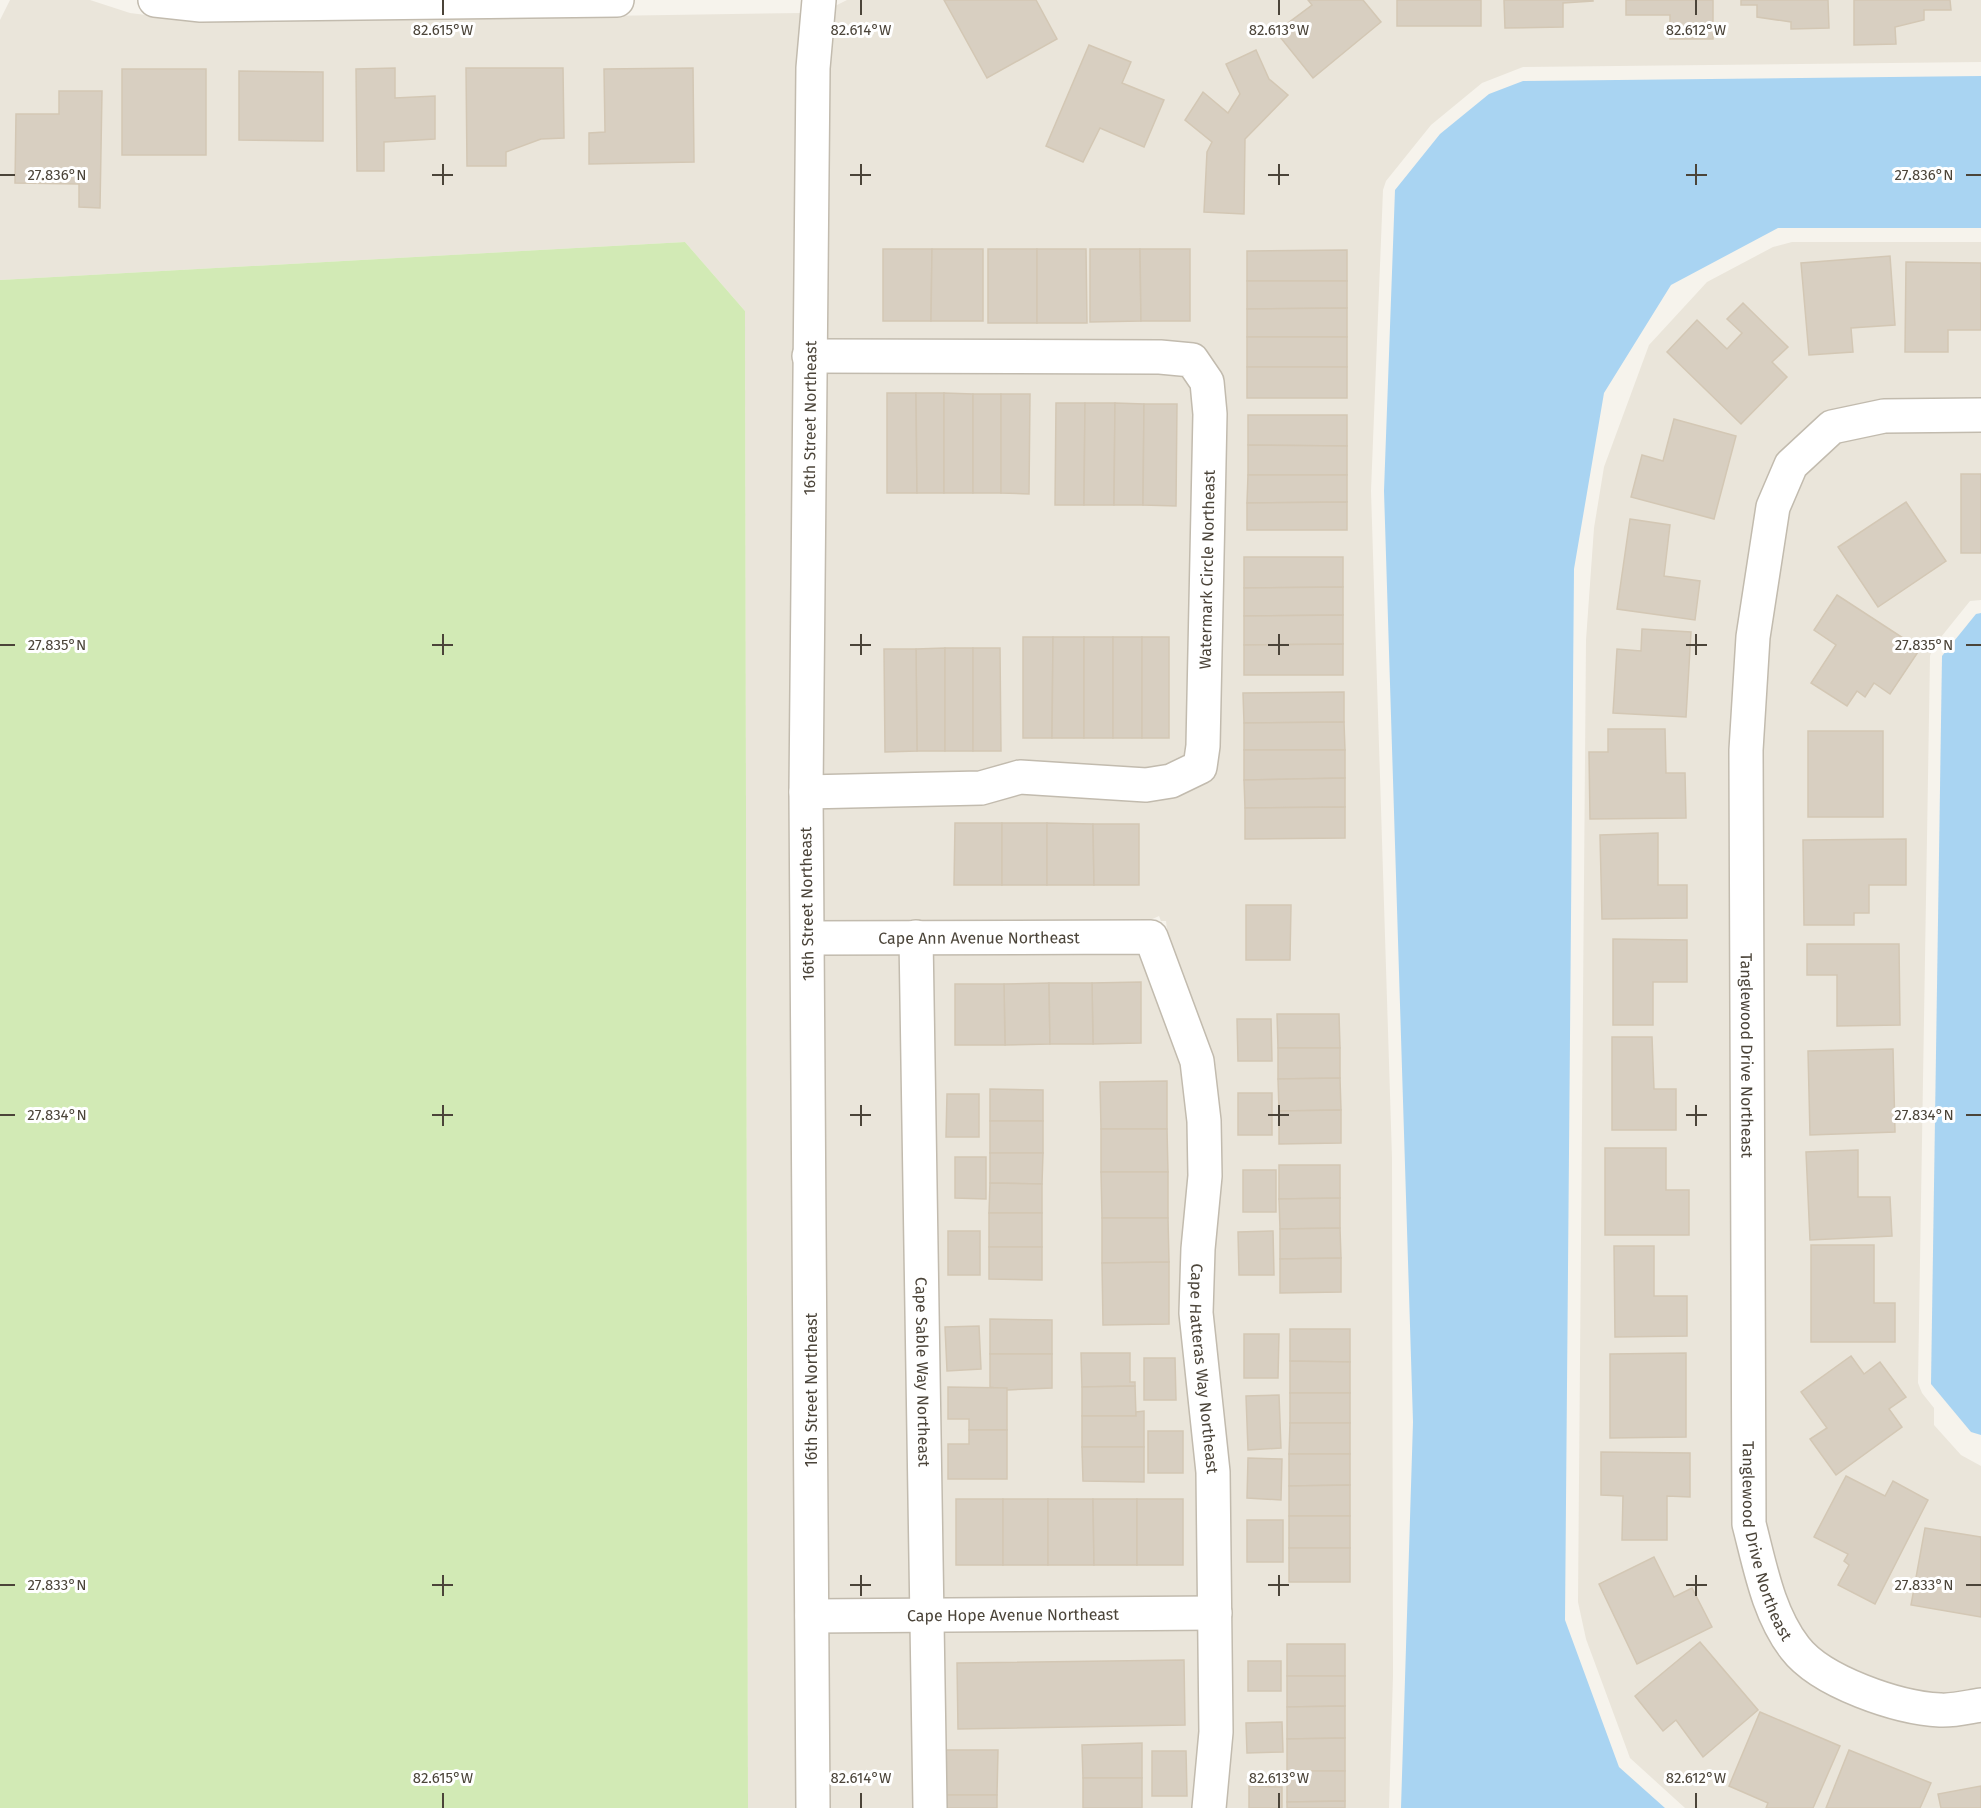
<svg xmlns="http://www.w3.org/2000/svg" width="1981" height="1808" font-family="'Fira Sans',sans-serif">
<style>
.residential{fill:#eae5da}
.green{fill:#d2eab5}
.water{fill:#a9d4f2}
.building{fill:#d8cfc1;stroke:#d3c7b4;stroke-width:1.5}
.lines{fill:none;stroke-linecap:round;stroke-linejoin:round}
.minor-casing{stroke:#c2bbae;stroke-width:36}
.minor{stroke:#fff;stroke-width:33}
.ticks{fill:none;stroke:#4b4439;stroke-width:2}
.labels{text-anchor:middle;dominant-baseline:central;stroke-width:6;stroke-linejoin:round;paint-order:stroke}
.street-label{font-size:16px;fill:#4b4439;stroke:#fff}
.ticks-label{font-size:15px;text-anchor:middle;fill:#4b4439;stroke:#fff;stroke-width:6;stroke-linejoin:round;paint-order:stroke}
</style>
<rect width="100%" height="100%" fill="#f6f3ec"/>
<!-- residential -->
<g class="residential">
<path d="M10,0H90L130,13L201,22L803,13L798,1808H748L745,311L685,242L0,280V20Z"/>
<path d="M847,0H1981V62L1523,67L1482,83L1431,125L1386,181L1383,190L1371,491L1392,1158L1393,1676L1389,1808H1223L1211,1312L1166,921H1161L1159,916L1148,921L823,922L821,809L981,805L1021,794L1098,798L1205,782L1194,344L1161,340H824L827,68L833,7Z"/>
<path d="M1792,242H1981V398L1884,399L1830,411L1760,500L1735,1525L1787,1662L1827,1694L1888,1719L1943,1727L1981,1722V1808H1685L1630,1758L1586,1639L1578,1602L1586,640L1594,528L1604,467L1649,345L1707,282L1773,247Z"/>
<path d="M824,373H1159L1184,376L1192,388L1196,415L1187,755L1167,765L1145,768L1057,765L901,776H821Z"/>
<path d="M1981,431V600L1970,601L1933,647L1930,656L1918,1383L1922,1393L1934,1408V1425L1961,1455L1981,1466V1689L1941,1694L1894,1686L1842,1666L1806,1637L1781,1589L1764,1522L1760,750L1768,639L1787,512L1803,476L1839,442L1885,432Z"/>
<path d="M901,954L912,1598L827,1600L823,955Z"/>
<path d="M930,954H1141L1182,1065L1190,1122L1200,1597L941,1598Z"/>
<path d="M1201,1629L1202,1731L1194,1808H944L942,1631Z"/>
<path d="M912,1631L915,1808H828L827,1633Z"/>
</g>
<!-- green -->
<path class="green" d="M685,242L745,311L748,1808H0V280Z"/>
<!-- water -->
<g class="water">
<path d="M1981,76V228H1778L1671,285L1604,393L1574,569L1565,1620L1619,1767L1665,1808H1401L1413,1422L1384,491L1395,190L1440,134L1489,94L1523,81Z"/>
<path d="M1981,613V1435L1971,1432L1931,1384L1942,656L1976,614Z"/>
</g>
<!-- building -->
<g class="building">
<path d="M944,0H1036L1057,39L987,78Z"/>
<path d="M1308,0H1363L1381,22L1313,78L1276,32L1312,5Z"/>
<rect x="1397" y="0" width="84" height="26"/>
<path d="M1504,0H1593V1L1563,3V27L1505,28Z"/>
<path d="M1626,0H1713V39H1670V15H1626Z"/>
<path d="M1741,0H1828L1829,28L1791,29V22L1757,17V5H1741Z"/>
<path d="M1854,0H1950L1951,10H1924V20L1895,27L1896,44L1854,45Z"/>
<path d="M1089,45L1131,62L1122,83L1164,100L1144,147L1100,128L1083,162L1046,146Z"/>
<path d="M1256,50L1269,79L1288,95L1245,139L1244,214L1204,212L1207,152L1212,142L1185,120L1203,92L1228,113L1240,94L1226,64Z"/>
<path d="M395,68V98L435,96V139L384,142V171H357L356,69Z"/>
<path d="M466,68H563L564,138L541,139L506,152V166H467Z"/>
<path d="M693,68L694,162L589,164V133L605,132L604,69Z"/>
<rect x="122" y="69" width="84" height="86"/>
<path d="M239,71L323,72V141L239,140Z"/>
<path d="M59,91H102L100,208L79,207V184L15,183L16,114H59Z"/>
<path d="M883,249H932L931,321H883Z"/>
<path d="M932,249H983V321H931Z"/>
<rect x="988" y="249" width="49" height="74"/>
<path d="M1037,249H1086L1087,323H1037Z"/>
<path d="M1090,249H1140L1141,321L1090,322Z"/>
<path d="M1140,249H1190V321H1141Z"/>
<path d="M1347,250V281H1247V251Z"/>
<path d="M1890,256L1895,325L1851,328L1853,352L1809,355L1801,263Z"/>
<path d="M1906,262L1981,263V330H1948V352H1905Z"/>
<path d="M1247,281H1347V308L1247,309Z"/>
<path d="M1743,303L1788,347L1772,362L1787,377L1741,424L1667,352L1697,320L1727,349L1742,333L1727,319Z"/>
<path d="M1347,308V337H1247V309Z"/>
<rect x="1247" y="337" width="100" height="30"/>
<rect x="1247" y="367" width="100" height="31"/>
<path d="M887,393H916L917,493H887Z"/>
<path d="M916,393H944V493H917Z"/>
<path d="M944,393L973,394V493H944Z"/>
<rect x="973" y="394" width="28" height="99"/>
<path d="M1001,394H1030L1029,494L1001,493Z"/>
<path d="M1056,403H1085L1084,505H1055Z"/>
<path d="M1085,403H1115L1114,505H1084Z"/>
<path d="M1115,403L1144,404L1143,505H1114Z"/>
<path d="M1144,404H1177L1176,506L1143,505Z"/>
<path d="M1248,415H1347V446L1248,445Z"/>
<path d="M1674,419L1736,436L1714,519L1631,497L1642,455L1663,461Z"/>
<path d="M1248,445L1347,446V475H1248Z"/>
<rect x="1961" y="474" width="20" height="79"/>
<path d="M1248,475H1347V502L1247,503Z"/>
<path d="M1347,502V530H1247V503Z"/>
<path d="M1906,502L1946,561L1878,607L1838,547Z"/>
<path d="M1630,519L1670,525L1664,576L1700,581L1695,620L1617,609Z"/>
<path d="M1244,557H1343V587L1244,588Z"/>
<path d="M1343,587V615L1244,616V588Z"/>
<path d="M1837,595L1920,649L1890,694L1874,683L1865,697L1857,691L1847,706L1811,683L1836,645L1814,630Z"/>
<path d="M1343,615V644L1244,645V616Z"/>
<path d="M1642,629L1691,632L1686,717L1613,713L1617,649L1641,651Z"/>
<path d="M1023,637H1053L1052,738H1023Z"/>
<path d="M1053,637H1084V738H1052Z"/>
<rect x="1084" y="637" width="29" height="101"/>
<rect x="1113" y="637" width="29" height="101"/>
<rect x="1142" y="637" width="27" height="101"/>
<path d="M1343,644V675H1244V645Z"/>
<path d="M945,648V751H917L916,649Z"/>
<rect x="945" y="648" width="28" height="103"/>
<path d="M973,648H1000L1001,751H973Z"/>
<path d="M884,649H916L917,751L885,752Z"/>
<path d="M1344,692V722L1244,723L1243,693Z"/>
<path d="M1344,722L1345,750H1244V723Z"/>
<path d="M1608,729H1665L1666,773H1685L1686,818L1590,819L1589,752H1608Z"/>
<rect x="1808" y="731" width="75" height="86"/>
<path d="M1244,750H1345V778L1244,780Z"/>
<path d="M1345,778V807L1245,808L1244,780Z"/>
<path d="M1345,807V838L1245,839V808Z"/>
<path d="M955,823H1002V885H954Z"/>
<rect x="1002" y="823" width="45" height="62"/>
<path d="M1047,823L1093,824L1094,885H1047Z"/>
<path d="M1093,824H1139V885H1094Z"/>
<path d="M1658,833V885H1687V918L1602,919L1600,835Z"/>
<path d="M1906,839V885H1869V913H1854V925H1804L1803,840Z"/>
<path d="M1246,905H1291L1290,960H1246Z"/>
<path d="M1613,939L1687,940V982H1653V1025H1613Z"/>
<path d="M1807,944H1899L1900,1025L1837,1026V975H1807Z"/>
<path d="M1141,982V1043L1093,1044L1092,983Z"/>
<path d="M1049,983L1050,1044L1005,1045L1004,984Z"/>
<path d="M1049,983H1092L1093,1044H1050Z"/>
<path d="M955,984H1004L1005,1045H955Z"/>
<path d="M1277,1014H1339L1340,1048H1278Z"/>
<path d="M1237,1019H1271L1272,1061H1238Z"/>
<path d="M1612,1037H1652L1654,1089H1676V1130H1612Z"/>
<path d="M1278,1048H1340V1078L1278,1079Z"/>
<path d="M1893,1049L1895,1132L1810,1135L1808,1051Z"/>
<path d="M1340,1078L1341,1110L1279,1111L1278,1079Z"/>
<path d="M1167,1081V1129H1101L1100,1082Z"/>
<path d="M990,1089L1043,1090V1121H990Z"/>
<rect x="1238" y="1093" width="34" height="42"/>
<path d="M947,1094H979V1137H946Z"/>
<path d="M1341,1110V1143L1279,1144V1111Z"/>
<rect x="990" y="1121" width="53" height="32"/>
<path d="M1101,1129H1167L1168,1172H1101Z"/>
<path d="M1605,1148H1666V1190H1689V1235H1605Z"/>
<path d="M1858,1150V1197H1890L1892,1236L1810,1240L1806,1152Z"/>
<path d="M990,1153H1043L1042,1184L990,1183Z"/>
<path d="M955,1157H986V1199L955,1198Z"/>
<path d="M1279,1165H1340V1198L1279,1199Z"/>
<rect x="1243" y="1170" width="33" height="42"/>
<path d="M1101,1172H1168V1218H1102Z"/>
<path d="M990,1183L1042,1184V1213H989Z"/>
<path d="M1340,1198V1228L1280,1229L1279,1199Z"/>
<rect x="989" y="1213" width="53" height="34"/>
<path d="M1102,1218H1168L1169,1262L1102,1263Z"/>
<path d="M1340,1228L1341,1258L1280,1259V1229Z"/>
<rect x="948" y="1231" width="32" height="44"/>
<path d="M1273,1231L1274,1275H1239L1238,1232Z"/>
<path d="M1811,1245H1874V1303H1895V1342H1811Z"/>
<path d="M1614,1246H1654V1296H1687V1336L1615,1337Z"/>
<path d="M989,1247H1042V1280L989,1279Z"/>
<path d="M1341,1258V1292L1280,1293V1259Z"/>
<path d="M1169,1262V1324L1103,1325L1102,1263Z"/>
<path d="M990,1319L1052,1320V1354H990Z"/>
<path d="M979,1326L981,1369L947,1371L945,1327Z"/>
<path d="M1290,1329H1350V1362L1290,1361Z"/>
<path d="M1244,1334H1279L1278,1378H1244Z"/>
<path d="M1081,1353H1130V1382H1135V1386L1082,1387Z"/>
<path d="M1686,1353V1437L1610,1438V1354Z"/>
<path d="M990,1354H1052V1388L1007,1390L990,1387Z"/>
<path d="M1851,1356L1864,1374L1880,1362L1906,1397L1889,1409L1902,1427L1836,1475L1810,1439L1827,1428L1801,1392Z"/>
<path d="M1144,1358H1175L1176,1400H1144Z"/>
<path d="M1290,1361L1350,1362V1393H1290Z"/>
<path d="M1135,1386L1136,1416H1082V1387Z"/>
<path d="M948,1387L1007,1388V1430H969V1419H948Z"/>
<rect x="1290" y="1393" width="60" height="30"/>
<path d="M1279,1395L1281,1448L1248,1450L1246,1396Z"/>
<path d="M1144,1411V1447H1082V1416H1136V1412Z"/>
<path d="M1290,1423H1350V1454H1289Z"/>
<path d="M969,1430H1007V1479H948V1444H969Z"/>
<rect x="1148" y="1431" width="35" height="42"/>
<path d="M1082,1447H1144V1482L1083,1481Z"/>
<path d="M1601,1452L1690,1453V1497L1667,1496V1540H1622L1623,1496L1601,1495Z"/>
<path d="M1289,1454H1350V1485L1289,1486Z"/>
<path d="M1248,1458L1282,1459L1281,1500L1247,1498Z"/>
<path d="M1846,1476L1885,1496L1893,1481L1928,1500L1875,1604L1838,1585L1849,1565L1844,1561L1848,1554L1814,1537Z"/>
<path d="M1350,1485V1516H1289V1486Z"/>
<rect x="956" y="1499" width="47" height="66"/>
<rect x="1003" y="1499" width="45" height="66"/>
<path d="M1048,1499H1093L1094,1565H1048Z"/>
<path d="M1093,1499H1137V1565H1094Z"/>
<rect x="1137" y="1499" width="46" height="66"/>
<rect x="1289" y="1516" width="61" height="32"/>
<rect x="1247" y="1520" width="36" height="42"/>
<path d="M1925,1528L1981,1537V1617L1911,1605Z"/>
<rect x="1289" y="1548" width="61" height="34"/>
<path d="M1654,1557L1674,1597L1692,1588L1712,1627L1637,1664L1599,1584Z"/>
<path d="M1700,1642L1758,1710L1703,1757L1676,1720L1663,1731L1635,1696Z"/>
<rect x="1287" y="1644" width="58" height="32"/>
<path d="M1184,1660L1185,1725L958,1729L957,1663Z"/>
<rect x="1248" y="1661" width="33" height="30"/>
<path d="M1287,1676H1345V1706L1287,1707Z"/>
<path d="M1345,1706V1738L1287,1739V1707Z"/>
<path d="M1760,1712L1840,1746L1813,1808H1766L1768,1803L1729,1786Z"/>
<path d="M1282,1722L1283,1752L1247,1753L1246,1723Z"/>
<path d="M1345,1738V1771H1287V1739Z"/>
<path d="M1142,1743V1778H1083L1082,1745Z"/>
<path d="M942,1750H998L997,1795H942Z"/>
<path d="M1849,1750L1931,1783L1920,1808H1826Z"/>
<path d="M1152,1751H1186L1187,1796H1152Z"/>
<path d="M1287,1771H1345V1801L1287,1802Z"/>
<rect x="1083" y="1778" width="59" height="30"/>
<path d="M1249,1786L1282,1787V1808H1249Z"/>
<path d="M1981,1786V1808H1941L1938,1794Z"/>
<rect x="942" y="1795" width="55" height="13"/>
<path d="M1345,1801V1808H1287V1802Z"/>
</g>
<g class="lines">
<!-- minor casing -->
<g class="minor-casing">
<g id="minor">
<path d="M155,0L201,5L617,0"/>
<path id="s1" d="M1981,415L1884,416L1832,427L1791,465L1773,507L1753,637L1746,750L1749,1524C1760,1566 1768,1613 1795,1648C1821,1682 1898,1708 1940,1710C1953,1711 1968,1707 1981,1705"/>
<path id="s2" d="M806,792L981,788L1020,777L1146,785L1171,781L1200,767L1203,746L1210,414L1207,382L1192,360L1160,357L809,356"/>
<path id="s3" d="M916,937L930,1808"/>
<path id="s4" d="M808,938L1151,937L1197,1061L1204,1121L1205,1176L1198,1249L1196,1313L1213,1472L1216,1732L1209,1808"/>
<path id="s5" d="M812,1616L1215,1613"/>
<path id="s6" d="M813,1808L806,792L813,68L819,0"/>
</g>
</g>
<!-- minor -->
<use href="#minor" class="minor"/>
</g>
<!-- ticks -->
<path class="ticks" d="M443,0V15M861,0V15M1279,0V15M1696,0V15M443,164V185M861,164V185M1279,164V185M1696,164V185M0,175H15M432,175H453M850,175H871M1268,175H1289M1686,175H1707M1966,175H1981M443,634V655M861,634V655M1279,634V655M1696,634V655M0,645H15M432,645H453M850,645H871M1268,645H1289M1686,645H1707M1966,645H1981M443,1105V1126M861,1105V1126M1279,1105V1126M1696,1105V1126M0,1115H15M432,1115H453M850,1115H871M1268,1115H1289M1686,1115H1707M1966,1115H1981M443,1575V1596M861,1575V1596M1279,1575V1596M1696,1575V1596M0,1585H15M432,1585H453M850,1585H871M1268,1585H1289M1686,1585H1707M1966,1585H1981M443,1793V1808M861,1793V1808M1279,1793V1808M1696,1793V1808"/>
<g class="labels">
<!-- street labels -->
<g class="street-label">
<text stroke="none"><textPath href="#s6" startOffset="1390">16th Street Northeast</textPath></text>
<text stroke="none"><textPath href="#s2" startOffset="597">Watermark Circle Northeast</textPath></text>
<text transform="translate(807 904) rotate(-91)">16th Street Northeast</text>
<text stroke="none"><textPath href="#s4" startOffset="171">Cape Ann Avenue Northeast</textPath></text>
<text stroke="none"><textPath href="#s1" startOffset="802">Tanglewood Drive Northeast</textPath></text>
<text stroke="none"><textPath href="#s4" startOffset="784">Cape Hatteras Way Northeast</textPath></text>
<text stroke="none"><textPath href="#s3" startOffset="435">Cape Sable Way Northeast</textPath></text>
<text transform="translate(811 1390) rotate(-90)">16th Street Northeast</text>
<text stroke="none"><textPath href="#s1" startOffset="1290">Tanglewood Drive Northeast</textPath></text>
<text stroke="none"><textPath href="#s5" startOffset="201">Cape Hope Avenue Northeast</textPath></text>
</g>
</g>
<g class="ticks-label">
<text x="443" y="35">82.615°W</text>
<text x="861" y="35">82.614°W</text>
<text x="1279" y="35">82.613°W</text>
<text x="1696" y="35">82.612°W</text>
<text x="57" y="180">27.836°N</text>
<text x="1924" y="180">27.836°N</text>
<text x="57" y="650">27.835°N</text>
<text x="1924" y="650">27.835°N</text>
<text x="57" y="1120">27.834°N</text>
<text x="1924" y="1120">27.834°N</text>
<text x="57" y="1590">27.833°N</text>
<text x="1924" y="1590">27.833°N</text>
<text x="443" y="1783">82.615°W</text>
<text x="861" y="1783">82.614°W</text>
<text x="1279" y="1783">82.613°W</text>
<text x="1696" y="1783">82.612°W</text>
</g>
</svg>
